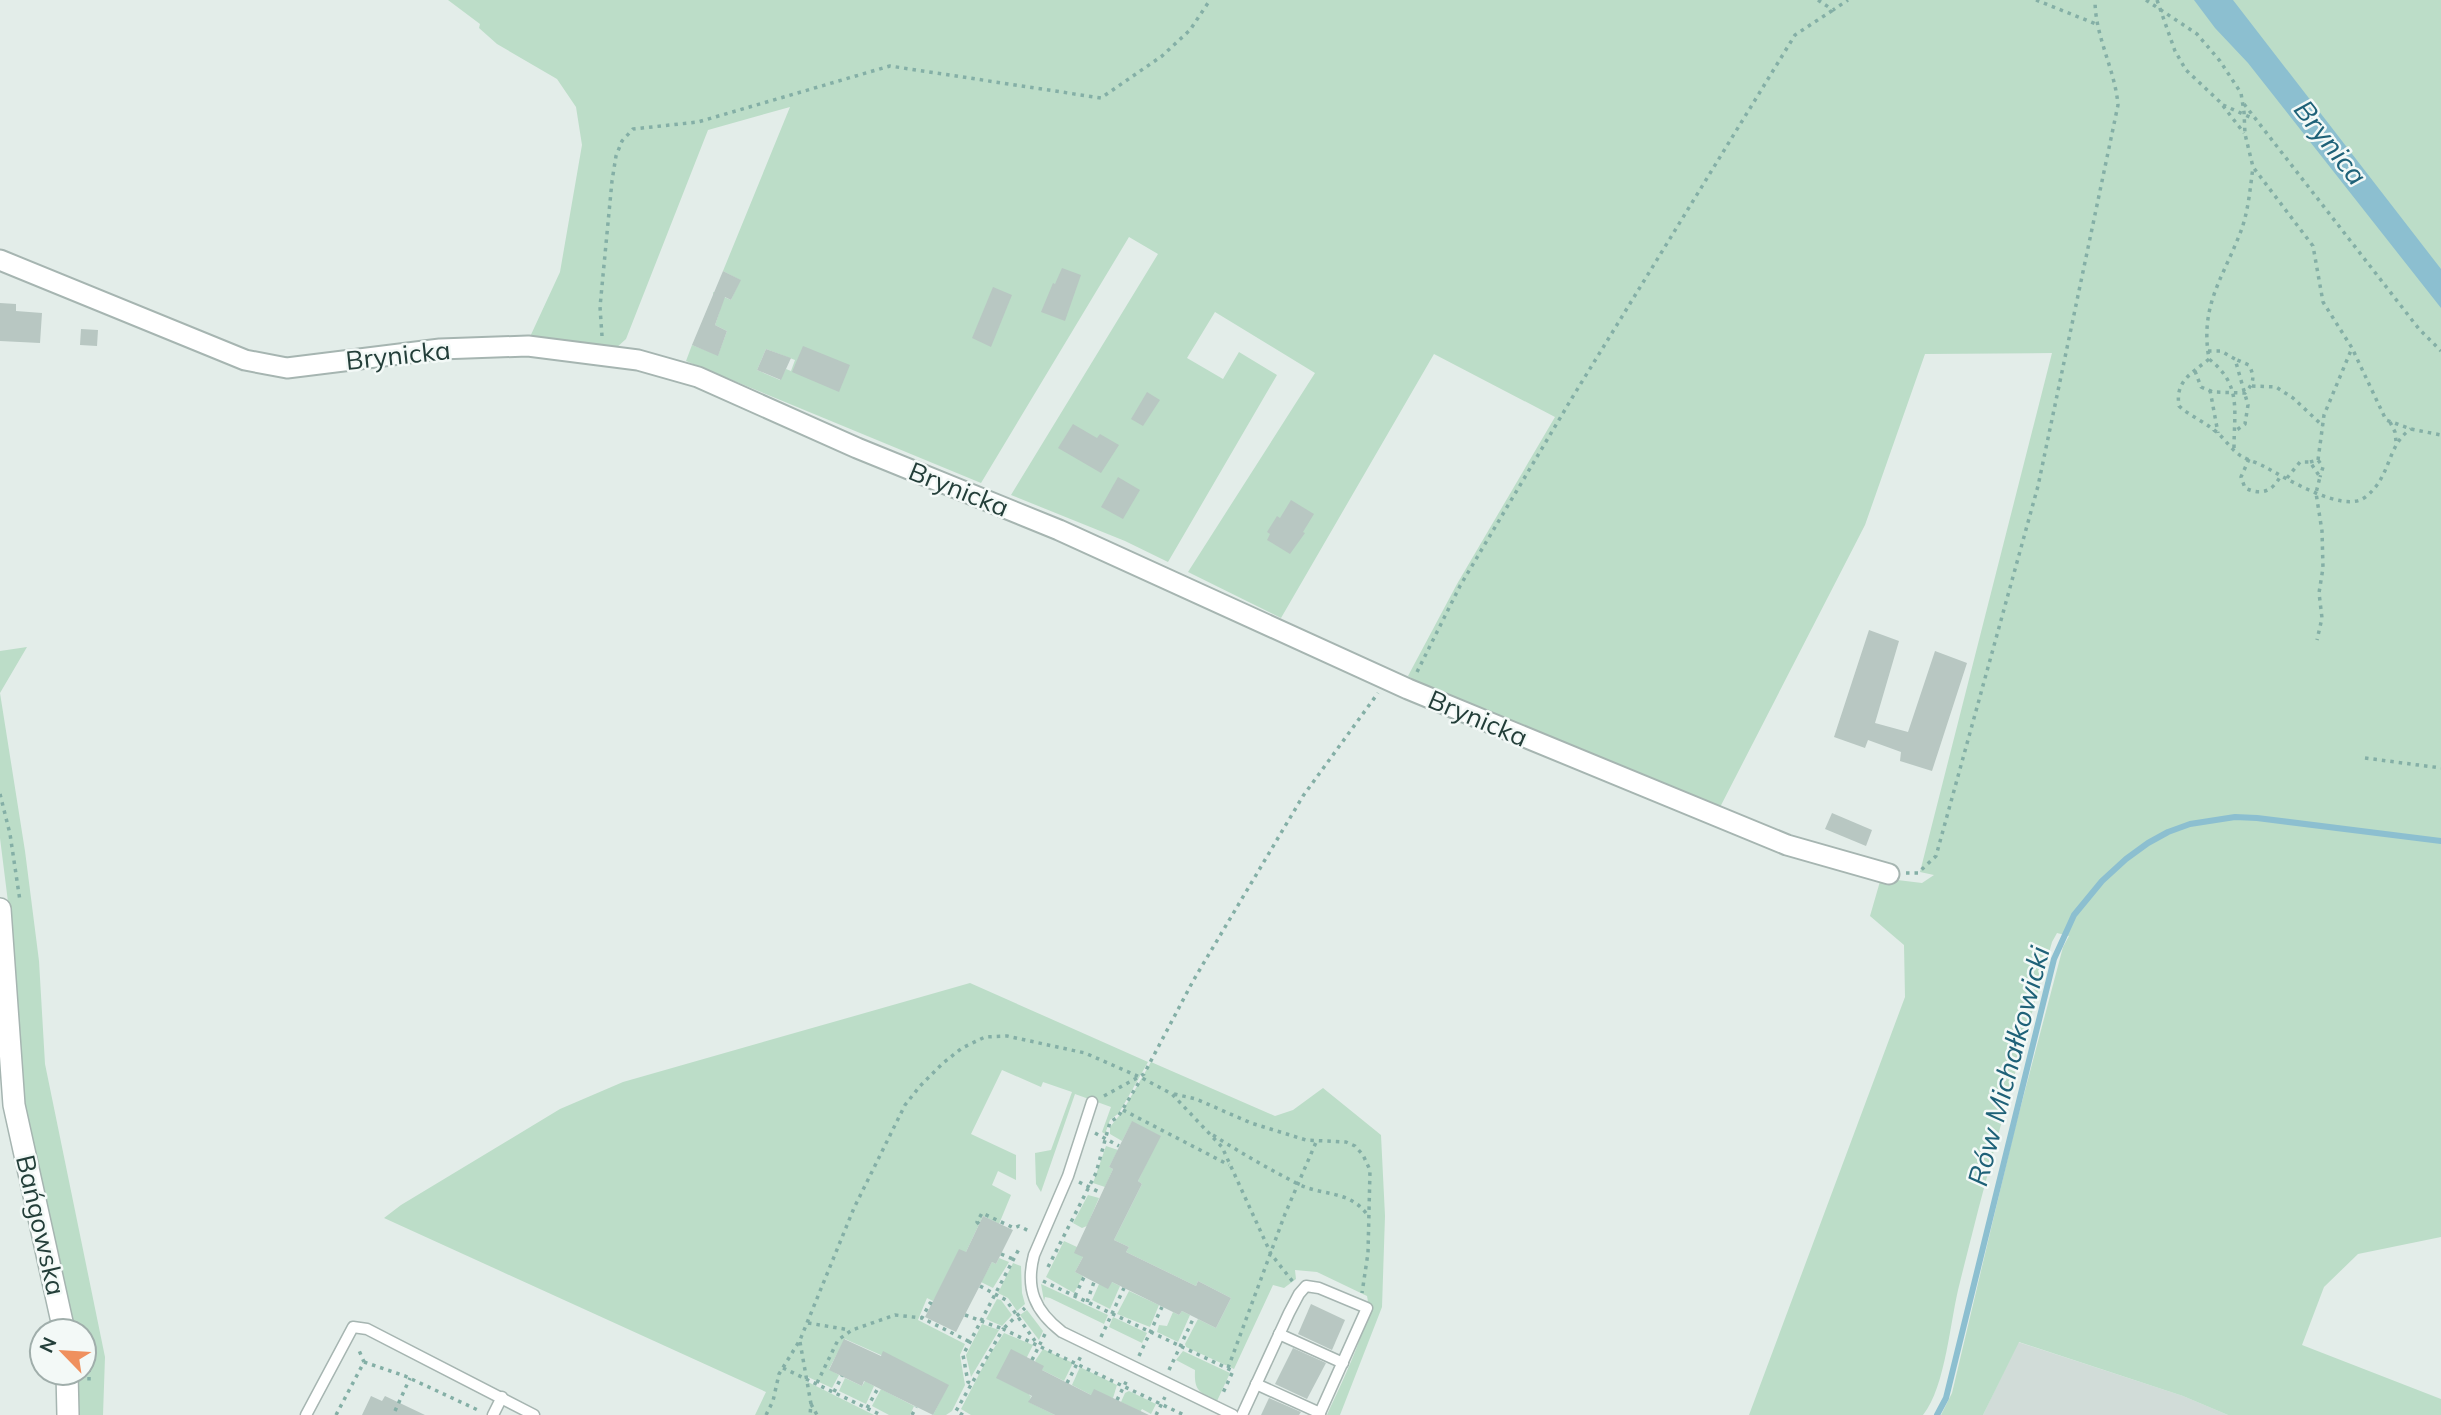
<svg xmlns="http://www.w3.org/2000/svg" width="2441" height="1415" font-family="Mulish,sans-serif">
<style>
.built{fill:#d1dcd8}
.green{fill:#bcddc8;fill-rule:evenodd}
.water{fill:#8cbfd0}
.lines{fill:none;stroke-linecap:round;stroke-linejoin:round}
.stream{stroke:#8cbfd0;stroke-width:6}
.building{fill:#b8c7c2}
.service-casing{stroke:#a6b5b1;stroke-width:13}
.minor-casing{stroke:#a6b5b1;stroke-width:23}
.tertiary-casing{stroke:#a6b5b1;stroke-width:24}
.path{stroke:#84afa6;stroke-width:3.5;stroke-dasharray:3.5 5;stroke-linecap:butt}
.service{stroke:#fff;stroke-width:10}
.minor{stroke:#fff;stroke-width:19}
.tertiary{stroke:#fff;stroke-width:21}
.labels{text-anchor:middle;dominant-baseline:central;stroke-width:5;stroke-linejoin:round;paint-order:stroke}
.street-label{font-size:26px;fill:#233e39;stroke:#f3f9f7}
.water-label{font-size:28px;font-style:italic;fill:#1e6178;stroke:#f3f9f7}
</style>
<rect width="100%" height="100%" fill="#e3ede9"/>
<!-- built -->
<path class="built" d="M2018,1342L2183,1396L2228,1415H1983Z"/>
<!-- green -->
<g class="green">
<path d="M448,0H2441V1237L2358,1254L2324,1287L2302,1345L2441,1399V1415H2228L2183,1396L2019,1342L1983,1415H1941L1952,1393L2014,1132L2063,947L2069,936L2057,933L2052,942C2020,1055 1988,1168 1960,1282C1950,1319 1946,1387 1923,1415H1749L1905,997L1904,945L1870,916L1881,878L1922,883L1934,875L1920,872L2052,353L1925,354L1865,525L1716,815L1427,689L1408,676L1457,584L1555,417L1434,354L1281,618L1188,572L1315,373L1215,312L1187,358L1223,379L1239,352L1277,375L1168,562L1125,541L1011,495L1158,254L1129,237L981,483L686,361L692,345L718,355L727,331L715,325L720,310L715,308L713,292L731,300L740,280L723,271L790,107L708,130L626,339L615,349L529,339L560,272L582,145L576,107L557,79L497,44L479,28L480,24ZM766,349L795,360L791,371L786,369L780,380L757,370Z"/>
<path d="M27,647L0,693L25,851L39,961L45,1064L105,1357L103,1415H78L77,1373H84V1331H75L40,1184L26,1109L18,1048L14,950L0,838V651Z"/>
<path d="M970,983L1148,1062L1119,1113L1110,1120L1105,1134L1102,1132L1111,1107L1075,1094L1041,1192L1036,1184L1035,1153L1051,1150L1072,1092L1043,1082L1041,1087L1002,1070L971,1134L1016,1155V1180L998,1171L992,1185L1011,1195L999,1224L983,1216L966,1252L933,1301L927,1298L918,1320L965,1344L960,1355L965,1385L952,1411L946,1415H933L948,1385L845,1339L829,1369L839,1375L832,1388L808,1377L806,1381L874,1415H755L766,1392L384,1218L401,1205L560,1109L623,1082Z"/>
<path d="M1151,1062L1275,1116L1293,1110L1323,1088L1381,1135L1385,1216L1382,1307L1340,1415H1327C1338,1390 1374,1320 1367,1296L1317,1272L1295,1270L1296,1279L1284,1288L1273,1285L1234,1369L1186,1347L1185,1344L1198,1319L1216,1328L1231,1298L1198,1281L1196,1286L1126,1252L1129,1247L1114,1240L1142,1184L1138,1181L1160,1136L1132,1122L1122,1141L1110,1134V1127L1122,1112Z"/>
<path d="M1106,1146L1118,1150L1109,1167L1113,1169L1105,1187L1093,1183Z"/>
<path d="M1088,1195L1099,1198L1087,1226L1082,1228L1073,1223Z"/>
<path d="M1064,1241L1077,1247L1083,1257L1075,1272L1083,1276L1074,1293L1046,1277Z"/>
<path d="M999,1258L1009,1262L993,1288L981,1282L992,1262L996,1264Z"/>
<path d="M1013,1263L1021,1266L1022,1293L1025,1304L1017,1311L1008,1298L998,1293Z"/>
<path d="M1112,1282L1120,1286L1110,1309L1092,1300L1099,1284Z"/>
<path d="M1041,1284L1108,1315L1104,1324L1050,1298L1045,1297L1044,1301Z"/>
<path d="M1129,1291L1159,1305L1150,1327L1117,1314Z"/>
<path d="M997,1299L1001,1300L1012,1315L1002,1326L986,1319Z"/>
<path d="M1027,1310L1043,1331L1039,1340L1020,1315Z"/>
<path d="M1182,1311L1190,1315L1178,1342L1157,1332L1159,1325L1167,1326L1173,1312L1179,1315Z"/>
<path d="M1113,1317L1147,1333L1142,1343L1109,1327Z"/>
<path d="M982,1324L999,1330L971,1377L966,1355Z"/>
<path d="M1004,1333L1033,1345L1027,1357L1029,1395L1031,1396L1029,1402L1055,1415H971L961,1409L988,1357Z"/>
<path d="M1043,1349L1073,1363L1064,1381L1042,1370L1035,1361Z"/>
<path d="M1183,1351L1230,1373L1217,1401C1199,1392 1194,1391 1195,1370L1176,1360Z"/>
<path d="M1080,1367L1117,1385L1113,1398L1091,1395L1072,1385Z"/>
<path d="M845,1378L862,1386L865,1381L874,1386L866,1404L839,1391Z"/>
<path d="M881,1389L914,1406L910,1415H889L872,1406Z"/>
<path d="M1129,1391L1156,1404L1151,1414L1142,1409L1140,1412L1121,1402L1125,1393Z"/>
</g>
<!-- water -->
<path class="water" d="M2194,0H2233L2441,269V308L2248,63L2215,28Z"/>
<g class="lines">
<!-- stream -->
<path class="stream" d="M1937,1415L1946,1398L2054,959L2074,915L2102,881L2126,859L2148,843L2168,832L2190,824L2235,817L2257,818L2441,841"/>
</g>
<!-- building -->
<g class="building">
<path d="M1062,268L1081,275L1065,321L1041,312L1053,283L1055,284Z"/>
<path d="M723,271L741,280L731,300L725,297L715,325L727,331L718,356L692,345Z"/>
<path d="M993,287L1012,295L991,347L972,338Z"/>
<path d="M0,303L16,304V311L42,313L40,343L0,341Z"/>
<path d="M81,329L98,330L97,346L80,345Z"/>
<path d="M803,346L850,365L839,392L792,372Z"/>
<path d="M766,349L791,358L781,380L757,370Z"/>
<path d="M1147,392L1160,400L1143,426L1131,419Z"/>
<path d="M1073,424L1097,438L1100,434L1119,445L1101,473L1058,448Z"/>
<path d="M1118,477L1140,490L1123,519L1101,507Z"/>
<path d="M1291,500L1314,514L1303,532L1305,533L1290,554L1267,540L1270,534L1267,532L1277,516L1280,518Z"/>
<path d="M1869,630L1899,641L1875,723L1908,732L1935,651L1967,663L1932,771L1900,761L1901,752L1868,740L1865,748L1834,737Z"/>
<path d="M1832,813L1872,830L1866,846L1825,829Z"/>
<path d="M1132,1121L1161,1136L1138,1181L1142,1184L1114,1240L1129,1247L1126,1252L1196,1286L1198,1281L1231,1298L1216,1328L1182,1311L1179,1315L1112,1282L1108,1289L1075,1272L1083,1257L1074,1253L1113,1169L1109,1167Z"/>
<path d="M983,1216L1013,1230L996,1264L992,1262L956,1332L925,1317L959,1249L966,1252Z"/>
<path d="M1311,1304L1345,1320L1332,1350L1298,1334Z"/>
<path d="M844,1339L881,1356L883,1351L949,1385L933,1415L864,1381L862,1386L829,1370Z"/>
<path d="M1293,1348L1326,1363L1307,1399L1275,1384Z"/>
<path d="M1011,1349L1044,1366L1042,1370L1091,1395L1094,1389L1149,1415H1055L1028,1402L1032,1396L996,1378Z"/>
<path d="M371,1396L382,1401L385,1396L425,1415H362Z"/>
<path d="M1269,1398L1301,1412L1299,1415H1261Z"/>
</g>
<g class="lines">
<!-- service casing -->
<g class="service-casing">
<g id="service">
<path d="M1092,1102L1068,1176L1034,1255C1025,1289 1035,1311 1062,1332L1233,1415"/>
<path d="M1279,1334L1343,1363"/>
<path d="M1256,1384L1320,1413"/>
<path d="M306,1415L353,1327L367,1329L534,1415"/>
<path d="M493,1415L502,1397"/>
<path d="M1242,1415L1289,1313L1299,1294L1306,1286L1319,1288L1367,1308L1319,1415"/>
</g>
</g>
<!-- minor casing -->
<g class="minor-casing">
<path id="minor" d="M0,260L245,360L287,368L440,349L528,346L638,360L698,377L857,448L1059,530L1408,689L1787,845L1889,874"/>
</g>
<!-- tertiary casing -->
<g class="tertiary-casing">
<g id="tertiary">
<path d="M0,909L14,1105L64,1331"/>
<path d="M67,1373L68,1415"/>
</g>
</g>
<!-- path -->
<g class="path">
<path d="M1818,0L1833,10L1848,0"/>
<path d="M2036,0L2096,24"/>
<path d="M2146,0L2197,34L2220,61L2241,93L2244,112L2245,134L2253,167L2313,246L2323,302L2352,348L2386,420L2411,429L2441,435"/>
<path d="M2157,0L2175,51L2186,70L2220,102L2244,133"/>
<path d="M2244,104L2419,329L2441,351"/>
<path d="M2223,105L2254,119"/>
<path d="M602,336L600,307L612,181L616,156L622,141L633,129L698,122L890,66L1101,98L1162,56L1190,30L1210,0"/>
<path d="M2208,351H2221L2235,359L2248,405L2245,424L2234,432"/>
<path d="M2209,359C2191,374 2175,381 2179,406C2190,416 2203,421 2214,430C2224,437 2231,450 2241,456C2248,460 2258,463 2265,467C2286,478 2342,513 2364,498C2392,478 2386,445 2411,429"/>
<path d="M2195,371L2201,387L2213,392L2245,393C2254,383 2255,377 2249,365L2235,359"/>
<path d="M2252,386L2276,387L2293,398L2323,426"/>
<path d="M2210,390L2218,433"/>
<path d="M2390,422L2395,432L2396,441"/>
<path d="M2234,448C2234,410 2242,385 2209,359C2200,307 2221,281 2239,236C2248,215 2250,190 2253,167"/>
<path d="M2249,459L2241,477L2245,488C2262,496 2273,491 2281,475"/>
<path d="M2318,460L2324,415L2352,348"/>
<path d="M2310,462L2318,460L2323,467L2320,477"/>
<path d="M2287,478L2300,462H2310L2320,477L2316,493L2322,531L2323,568L2319,593L2322,618L2317,640"/>
<path d="M1417,672L1460,586L1572,398L1795,35L1833,10"/>
<path d="M2365,758L2441,768"/>
<path d="M0,794L10,834L20,901"/>
<path d="M1906,873H1918L1936,856L2038,486L2118,105C2115,69 2095,37 2095,0"/>
<path d="M1174,1094L1196,1099L1251,1123L1306,1140L1346,1142L1355,1146L1363,1155L1370,1170L1368,1253L1362,1293"/>
<path d="M1104,1096L1144,1074L1193,981L1303,796L1378,693"/>
<path d="M1123,1110L1229,1165"/>
<path d="M1095,1133L1119,1146"/>
<path d="M1213,1135C1241,1153 1269,1169 1298,1184C1322,1196 1348,1190 1366,1213"/>
<path d="M1079,1182L1101,1193"/>
<path d="M979,1224L977,1222L982,1213L1014,1228L1019,1226L1029,1231"/>
<path d="M1001,1254L1013,1259"/>
<path d="M1048,1267L1096,1173L1110,1122L1118,1117L1141,1079"/>
<path d="M1043,1281L1233,1371L1222,1395"/>
<path d="M980,1286L1006,1300L1035,1341"/>
<path d="M1075,1296L1084,1277"/>
<path d="M1087,1302L1094,1282"/>
<path d="M932,1304L930,1303L922,1318L970,1342"/>
<path d="M965,1315L1003,1329L1025,1308"/>
<path d="M808,1323L850,1330"/>
<path d="M84,1335L89,1362V1385"/>
<path d="M1101,1337L1124,1288"/>
<path d="M800,1342L811,1404L810,1415"/>
<path d="M1139,1356L1162,1307"/>
<path d="M1032,1360L1045,1334"/>
<path d="M364,1362L405,1376L480,1411"/>
<path d="M783,1368L881,1415"/>
<path d="M1228,1368L1285,1214L1317,1140"/>
<path d="M1169,1370L1194,1317"/>
<path d="M817,1383L838,1340L852,1330L895,1315L922,1318"/>
<path d="M970,1383L968,1382L963,1355L1020,1247"/>
<path d="M1067,1383L1081,1356"/>
<path d="M834,1392L842,1376"/>
<path d="M1117,1400L1128,1378"/>
<path d="M811,1404L817,1415"/>
<path d="M867,1408L878,1388"/>
<path d="M395,1411L410,1378"/>
<path d="M336,1415L364,1362L358,1348"/>
<path d="M766,1415L773,1401L779,1374L800,1340L854,1208L905,1105L920,1086L943,1063L962,1048L985,1037L1007,1036L1085,1053L1142,1078L1172,1094L1222,1147L1271,1254L1293,1282"/>
<path d="M912,1415L916,1407"/>
<path d="M963,1415L956,1411L1003,1329L1184,1415"/>
<path d="M1156,1415L1165,1397"/>
</g>
<!-- service -->
<use href="#service" class="service"/>
<!-- minor -->
<use href="#minor" class="minor"/>
<!-- tertiary -->
<use href="#tertiary" class="tertiary"/>
</g>
<g class="labels">
<!-- street labels -->
<g class="street-label">
<text transform="translate(398 355) rotate(-6)">Brynicka</text>
<text transform="translate(959 489) rotate(22)">Brynicka</text>
<text transform="translate(1478 718) rotate(23)">Brynicka</text>
<text transform="translate(41 1225) rotate(77)">Bańgowska</text>
</g>
<!-- water labels -->
<g class="water-label">
<text transform="translate(2331 142) rotate(52)">Brynica</text>
<text transform="translate(2008 1066) rotate(-75)">Rów Michałkowicki</text>
</g>
</g>
<!-- north arrow -->
<g transform="translate(63 1352) rotate(295)"><circle r="33" fill="#f3f9f7" stroke="#a0aeab" stroke-width="2"/>
<path d="M0-5L12 26L0 18L-12 26Z" fill="#ef905e"/>
<text y="-10" font-size="19" font-weight="bold" text-anchor="middle" fill="#233e39">N</text>
</g>
</svg>
